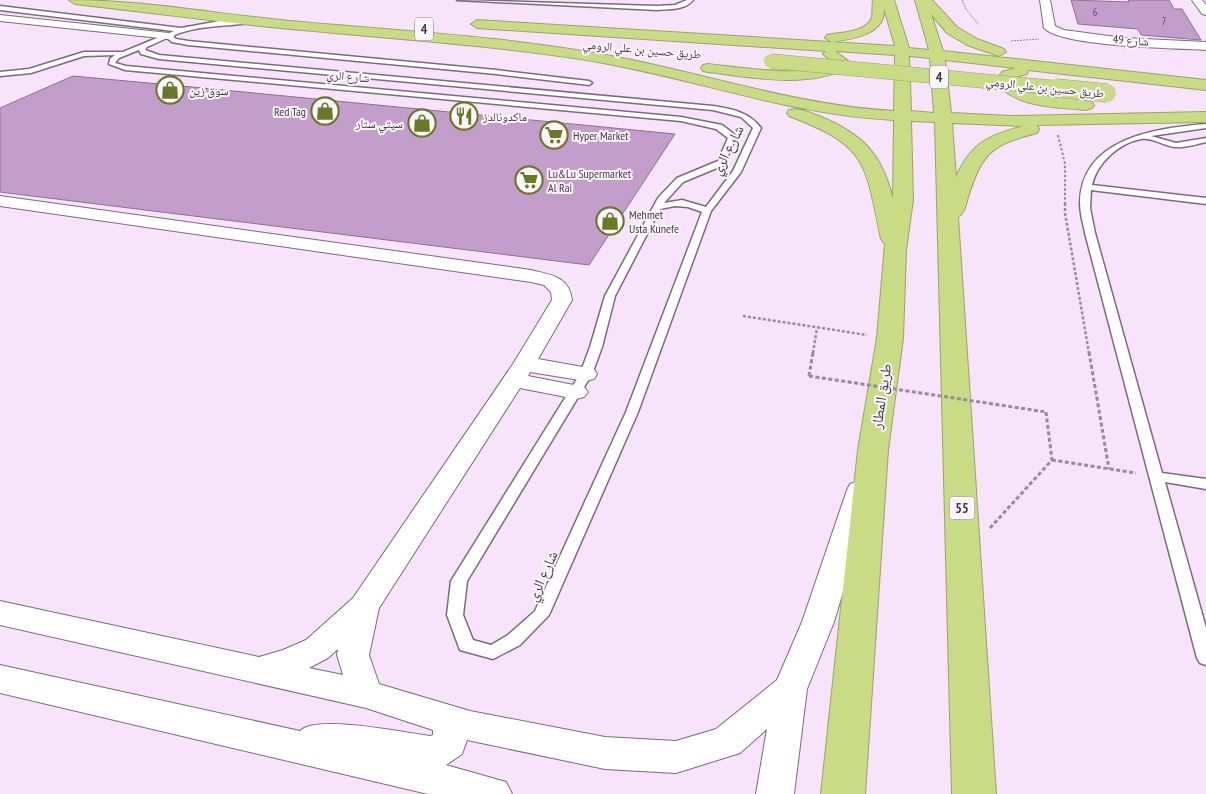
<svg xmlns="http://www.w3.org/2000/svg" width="1206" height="794" font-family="'PT Sans Narrow','Noto Naskh Arabic',sans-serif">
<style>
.building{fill:#c49eca;stroke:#857488}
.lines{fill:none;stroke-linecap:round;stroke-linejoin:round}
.lane-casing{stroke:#7c6a7e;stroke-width:3}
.street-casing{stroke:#7c6a7e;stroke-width:2}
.highway-casing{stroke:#99a36e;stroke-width:2}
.path-far3{stroke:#978a99;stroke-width:1;stroke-dasharray:2 1;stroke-linecap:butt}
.path-far2{stroke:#978a99;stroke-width:2;stroke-dasharray:2.5 2;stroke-linecap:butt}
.path-far1{stroke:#978a99;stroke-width:2.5;stroke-dasharray:3 2;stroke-linecap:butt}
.path{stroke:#978a99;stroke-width:3;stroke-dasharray:4 2.5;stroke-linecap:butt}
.lane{fill:#fff;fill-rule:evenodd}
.street{fill:#fff;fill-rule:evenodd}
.highway{fill:#c9dc85;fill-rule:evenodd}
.highway-bridge-far1-casing{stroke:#99a36e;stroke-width:15;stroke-linecap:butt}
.highway-bridge-casing{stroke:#99a36e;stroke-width:19;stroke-linecap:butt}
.path-bridge{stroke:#978a99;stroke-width:3;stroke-dasharray:4 2.5;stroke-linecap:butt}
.highway-bridge-far1{stroke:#c9dc85;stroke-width:14}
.highway-bridge{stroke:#c9dc85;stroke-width:18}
.labels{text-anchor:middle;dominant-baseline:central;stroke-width:4;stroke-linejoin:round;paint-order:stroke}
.far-number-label{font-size:11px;fill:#625264}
.far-street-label{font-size:12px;fill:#413942;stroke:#fdf5fe}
.far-poi-label{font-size:12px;fill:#413942;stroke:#fdf5fe;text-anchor:start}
.shield{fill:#fdf5fe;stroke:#79717a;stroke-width:1}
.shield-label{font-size:14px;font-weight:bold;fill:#413942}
.street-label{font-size:15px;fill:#413942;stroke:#fdf5fe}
</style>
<rect width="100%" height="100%" fill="#f7e4fa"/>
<!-- building -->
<g class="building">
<path d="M1071,0L1129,2L1128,0H1169L1174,9H1182L1201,40L1141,35L1138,29L1078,24Z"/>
<path d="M73,76L213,89L675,134L589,265L0,192V108Z"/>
</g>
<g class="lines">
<!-- lane casing -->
<g class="lane-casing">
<g id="lane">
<path d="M457,0L657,6L675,5L687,0H693C686,10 668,9 657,10Z"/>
<path d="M0,6L181,28L220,21L246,20L248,23C222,27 197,25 172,36L176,39L188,41L496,70L589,81L592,83L589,85L496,74L188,45L172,42L167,38L147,47L145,50L159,55L713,106C732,109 749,112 761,128L741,172L711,211L638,412L549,615L520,645L493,659L460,650L447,615L451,581L580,374L590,347L605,296L658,198L677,178L718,161L728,138L716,129L681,121L125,70L109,64L110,59L115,55L84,56L31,73L0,76V72L29,69L84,52H123L174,31L0,10ZM139,50L141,54L159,59L713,110L741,117L753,128L733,171L706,207L682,200L664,203L683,182L724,165L736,137L735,135L722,125L681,117L126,66L115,63L119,58ZM675,206L688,207L702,212L626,412L535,611L508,635L491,645L473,640L463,615L467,581L592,374L602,347L615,296L660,209Z"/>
<path d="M1206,124V128L1151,136L1176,143L1206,138V142C1197,144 1185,148 1175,147C1164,146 1152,137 1141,139C1119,143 1097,163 1092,185L1206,198V204L1091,190L1090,208L1095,233L1162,473L1206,479V489L1165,482L1206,628V665L1200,663L1197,658L1085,233C1083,223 1080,213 1080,203C1081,138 1156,128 1206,124Z"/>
</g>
</g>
<!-- street casing -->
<g class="street-casing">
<g id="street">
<path d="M1040,0H1050L1055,26L1064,30L1124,38L1206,42V50C1177,48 1062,47 1044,28Z"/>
<path d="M1192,0H1202L1206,5V15L1202,14Z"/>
<path d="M0,15L169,33L175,36L169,39L0,21Z"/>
<path d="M0,196L531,270C551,275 569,276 572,300L538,359L594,369L597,374L594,379L586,381L530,372L528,376L584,387L588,392L584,397L576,399L520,388L379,608L369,655L379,684L470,711L605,737L676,741L716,729L777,680L802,622L847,490L850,484L860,481L870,484L873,490L834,622L807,689L794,794H756L767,729L740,753L676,773L605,769L467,740L462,754L446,765L506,782L512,794H428L0,693V665L300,731C316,714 406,733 430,736L433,735V730L366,708L0,625V601L259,657L283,650L306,640L353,598L513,364L552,300L551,292L544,285L531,282L0,206ZM338,649L337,655L343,675L309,668L328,658Z"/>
</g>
</g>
<!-- highway casing -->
<g class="highway-casing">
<path id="highway" d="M69,0C143,0 216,14 290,21C400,31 519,37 627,59C716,77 803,106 894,111L895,55L835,51L848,61L846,68C809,89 749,77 708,72L703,71L701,68L703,65L708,64C737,67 810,79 834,63L823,54L826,51L477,28L471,24L477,20L895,46L884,8C886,35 852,39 832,42L825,38L827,35C840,32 867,33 872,17C873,11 872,5 873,0H894L909,48L929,50L915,0H932L957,27L977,39L1004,49L1006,52L999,56L967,45L947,33L931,14L943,51L1206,80V90L1028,70L1027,74L1012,78L1011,80C1032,102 1065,95 1092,102L1094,105L1092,108L1086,110C1057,107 1014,108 995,81L1002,72L1016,68L945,60L951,113L1010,116L1206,112V122L1037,125L1039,129L1037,133C992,145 983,151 968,197C966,204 965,213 958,217L996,794H952L935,122L911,121L913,200L906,250L903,338L888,450L865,794H821L858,450L877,338L885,244L881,239C865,162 868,146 789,116L787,113L789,110C799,107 810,113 819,116C863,134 882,154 893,199L894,120C787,115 685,75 580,59C474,43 367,37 261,26C199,19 137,11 75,4ZM909,56L930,58L934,113L911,111ZM952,123L1024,126C989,135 971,143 956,177Z"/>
</g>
<!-- path-far3 -->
<g class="path-far3">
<path d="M962,0L966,9L979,25"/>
<path d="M1011,41L1039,39"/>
</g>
<!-- path-far2 -->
<path class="path-far2" d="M1058,135L1065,164V204"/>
<!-- path-far1 -->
<g class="path-far1">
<path d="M1065,203V213L1089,353"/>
<path d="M743,316L867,335"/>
<path d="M813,353L817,328"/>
</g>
<!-- path -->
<g class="path">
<path d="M1089,352L1109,469"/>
<path d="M809,376L813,352"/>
<path d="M1046,412L1052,460"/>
<path d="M1052,460L1136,473"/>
<path d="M990,528L1052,460"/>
</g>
<!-- lane -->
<use href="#lane" class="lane"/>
<!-- street -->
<use href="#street" class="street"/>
<!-- highway -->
<use href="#highway" class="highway"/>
<!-- highway-bridge-far1 casing -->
<g class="highway-bridge-far1-casing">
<path id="highway-bridge-far1" d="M771,61L1069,89"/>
</g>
<!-- highway-bridge casing -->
<g class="highway-bridge-casing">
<path id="highway-bridge" d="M1056,88L1107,93"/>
</g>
<!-- path-bridge -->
<path class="path-bridge" d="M809,376L1046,412"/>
<!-- highway-bridge-far1 -->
<use href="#highway-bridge-far1" class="highway-bridge-far1"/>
<!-- highway-bridge -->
<use href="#highway-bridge" class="highway-bridge"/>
</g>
<!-- icons -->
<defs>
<g id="shop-ring" transform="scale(1.4375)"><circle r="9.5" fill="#fdf5fe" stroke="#697926" stroke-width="1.5"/><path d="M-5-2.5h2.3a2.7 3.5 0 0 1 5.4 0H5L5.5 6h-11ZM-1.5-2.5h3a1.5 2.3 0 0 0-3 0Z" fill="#697926"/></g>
<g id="restaurant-ring" transform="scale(1.4375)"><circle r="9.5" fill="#fdf5fe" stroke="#697926" stroke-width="1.5"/><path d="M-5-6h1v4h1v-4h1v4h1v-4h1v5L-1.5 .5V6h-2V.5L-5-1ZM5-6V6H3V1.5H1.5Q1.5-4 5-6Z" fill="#697926"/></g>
<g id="supermarket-ring" transform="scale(1.4375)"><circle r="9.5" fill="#fdf5fe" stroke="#697926" stroke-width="1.5"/><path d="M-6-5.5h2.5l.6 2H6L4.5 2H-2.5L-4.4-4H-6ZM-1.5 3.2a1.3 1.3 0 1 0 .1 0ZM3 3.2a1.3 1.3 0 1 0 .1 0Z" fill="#697926"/></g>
</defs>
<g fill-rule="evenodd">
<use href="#shop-ring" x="170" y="90"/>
<use href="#shop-ring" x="325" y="111"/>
<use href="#restaurant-ring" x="464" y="116"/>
<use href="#shop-ring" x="422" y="123"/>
<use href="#supermarket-ring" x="554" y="135"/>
<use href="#supermarket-ring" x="529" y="180"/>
<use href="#shop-ring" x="610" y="221"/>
</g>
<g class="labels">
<!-- far-number labels -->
<g class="far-number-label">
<text x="1095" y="12">6</text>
<text x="1164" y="21">7</text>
</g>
<!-- far-street labels -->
<g class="far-street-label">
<text transform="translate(1131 40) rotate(5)">شارع 49</text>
<text transform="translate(642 49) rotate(5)">طريق حسين بن علي الرومي</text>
<text transform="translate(348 76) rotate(5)">شارع الري</text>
<text transform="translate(1045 87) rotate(6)">طريق حسين بن علي الرومي</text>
</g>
<!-- far-poi labels -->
<g class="far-poi-label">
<text x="189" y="90">سوق زين</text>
<text x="306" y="111" text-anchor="end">Red Tag</text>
<text x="483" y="116">ماكدونالدز</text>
<text x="403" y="123" text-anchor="end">سيتي ستار</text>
<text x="573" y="135">Hyper Market</text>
<text x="548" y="173">Lu&amp;Lu Supermarket<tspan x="548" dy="14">Al Rai</tspan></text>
<text x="629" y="214">Mehmet<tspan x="629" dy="14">Usta Kunefe</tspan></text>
</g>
<!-- shield labels -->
<g class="shield">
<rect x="415" y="17.5" width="18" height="23" rx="4"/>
<rect x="930" y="65.5" width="18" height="23" rx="4"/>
<rect x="949.5" y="496.5" width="25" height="23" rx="4"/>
</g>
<g class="shield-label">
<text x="424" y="29">4</text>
<text x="939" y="77">4</text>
<text x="962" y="508">55</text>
</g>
<!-- street labels -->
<g class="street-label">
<text transform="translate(727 150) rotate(-63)">شارع الري</text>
<text transform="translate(881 396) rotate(-81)">طريق المطار</text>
<text transform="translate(542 576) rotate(-66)">شارع الري</text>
</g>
</g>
</svg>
